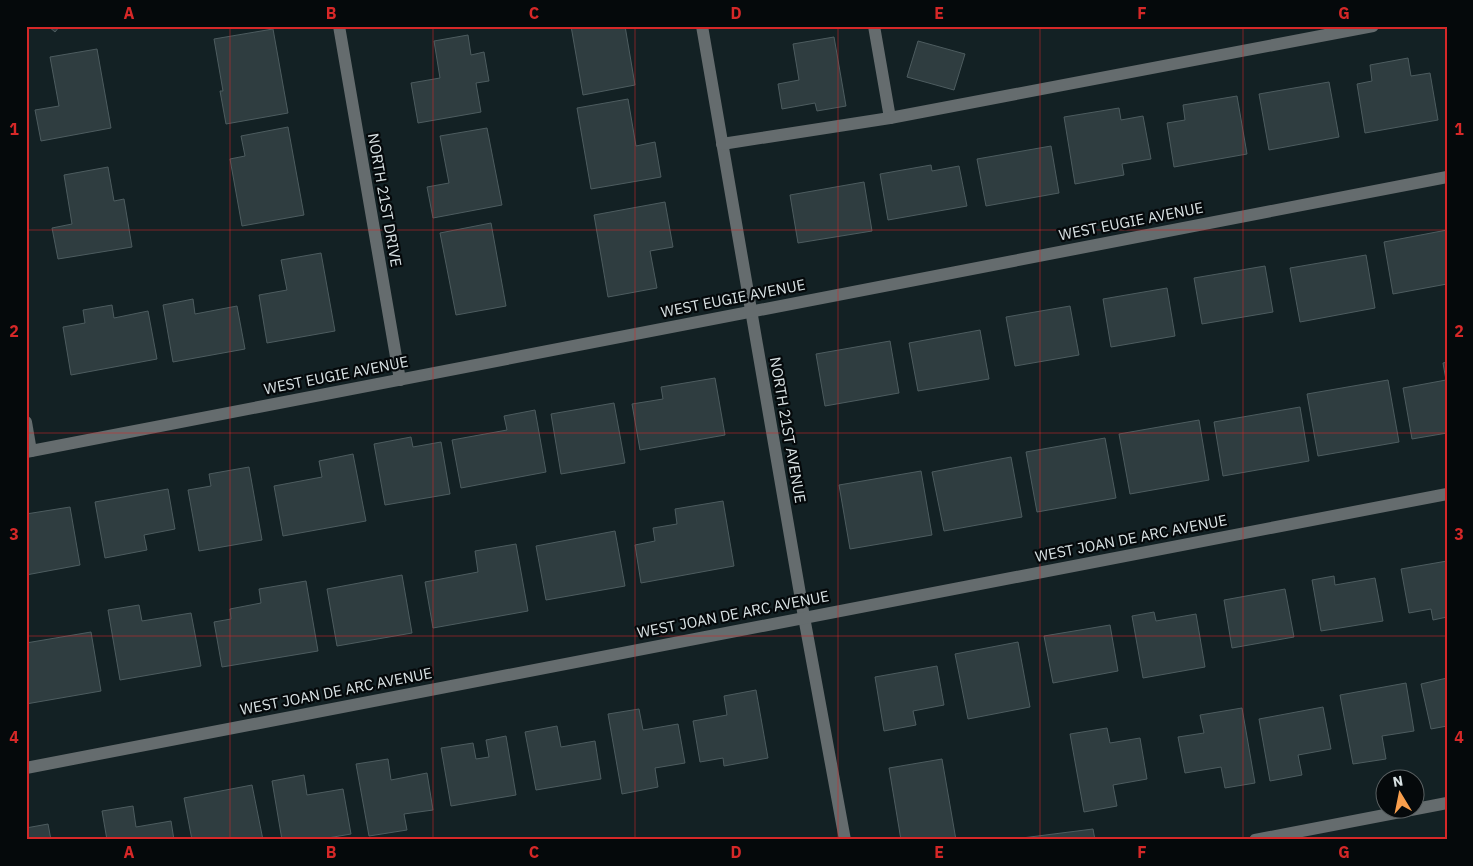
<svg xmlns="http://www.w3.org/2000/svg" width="1473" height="866" font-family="'IBM Plex Sans',sans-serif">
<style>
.building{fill:#2f3d40;stroke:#4d5c5f}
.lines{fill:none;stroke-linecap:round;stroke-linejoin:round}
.minor{stroke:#656c6e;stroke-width:12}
.grid{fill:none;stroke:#d62828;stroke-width:1;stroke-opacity:0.55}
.labels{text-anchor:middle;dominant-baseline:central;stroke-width:4.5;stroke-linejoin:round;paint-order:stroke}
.street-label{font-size:15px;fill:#dae3e5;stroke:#05090b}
.neatline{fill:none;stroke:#d62828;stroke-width:2}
.grid-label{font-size:16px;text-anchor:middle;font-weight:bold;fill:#d62828}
</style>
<rect width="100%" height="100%" fill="#132124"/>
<!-- building -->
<g class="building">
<path d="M48,26H60L55,32Z"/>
<path d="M571,26H625L635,85L583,95Z"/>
<path d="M273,29L288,113L226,124L220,91H223L214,39Z"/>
<path d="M468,35L471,55L484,52L489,81L476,83L481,112L418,123L411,83L440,78L434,41Z"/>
<path d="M834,37L846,106L817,111L815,103L782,109L778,84L799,80L793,44Z"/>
<path d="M918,41L965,54L954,90L907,77Z"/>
<path d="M97,49L111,128L41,141L35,110L59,106L50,57Z"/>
<path d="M1408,58L1411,76L1430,73L1438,120L1365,133L1357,84L1372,81L1370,65Z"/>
<path d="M1329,82L1339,137L1269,150L1259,94Z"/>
<path d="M1237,96L1247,154L1174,167L1167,123L1185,120L1183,105Z"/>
<path d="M628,99L636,146L655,142L661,177L591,189L577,108Z"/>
<path d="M1119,108L1121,120L1143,116L1151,159L1122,164L1124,175L1075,184L1064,117Z"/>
<path d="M288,127L304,215L242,226L230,159L245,156L241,136Z"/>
<path d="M487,128L502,205L433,218L427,187L449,183L440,136Z"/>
<path d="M1051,146L1059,193L986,206L977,159Z"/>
<path d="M931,165L932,171L959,166L967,206L888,220L880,174Z"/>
<path d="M108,167L114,201L124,199L132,247L58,259L52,228L72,224L64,175Z"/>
<path d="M864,182L872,231L798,243L790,195Z"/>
<path d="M665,202L673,247L650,251L657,288L608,297L594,215Z"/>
<path d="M491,223L506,306L456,315L440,233Z"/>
<path d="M1447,230V284L1393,294L1384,242Z"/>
<path d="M321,253L335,331L267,343L259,295L287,290L281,260Z"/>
<path d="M1366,255L1375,308L1300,322L1290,268Z"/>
<path d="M1265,266L1273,312L1202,324L1194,278Z"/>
<path d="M1167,288L1175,336L1111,347L1103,299Z"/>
<path d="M193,299L195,314L237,306L245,349L173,362L163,305Z"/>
<path d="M112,305L114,318L148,311L157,359L71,375L63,327L85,323L83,310Z"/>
<path d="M1070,306L1079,355L1015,366L1006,317Z"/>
<path d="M980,330L989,379L918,391L909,343Z"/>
<path d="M890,341L899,393L825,406L816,354Z"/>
<path d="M1447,362V433L1412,439L1403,388L1446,380L1443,363Z"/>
<path d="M715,378L725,435L640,450L632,404L663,399L661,387Z"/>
<path d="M1388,380L1399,442L1318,456L1307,394Z"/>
<path d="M614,403L625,463L561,474L551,414Z"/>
<path d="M1300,407L1309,461L1223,476L1214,422Z"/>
<path d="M535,410L546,472L461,488L452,440L507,430L504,416Z"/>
<path d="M1199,420L1209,480L1130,494L1119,434Z"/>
<path d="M411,437L413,447L441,442L450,494L385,505L374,444Z"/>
<path d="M1105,438L1116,498L1037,512L1026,452Z"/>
<path d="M353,454L366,521L283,536L274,486L322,477L319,461Z"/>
<path d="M1011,457L1022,517L944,531L932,472Z"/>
<path d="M249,467L262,540L199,551L188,490L211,486L209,474Z"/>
<path d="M921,471L932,535L850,549L839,485Z"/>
<path d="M168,489L175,529L144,535L147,550L105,558L95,502Z"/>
<path d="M723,501L734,566L641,583L635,545L655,541L653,528L677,524L675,509Z"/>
<path d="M70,507L80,565L26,575V514Z"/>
<path d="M615,531L625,586L546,600L536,546Z"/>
<path d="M516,544L528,611L433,628L425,582L478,572L475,551Z"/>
<path d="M1447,561V617L1433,620L1431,609L1409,613L1401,569Z"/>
<path d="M402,575L412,633L337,646L327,589Z"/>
<path d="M1334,576L1335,585L1375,578L1383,621L1321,631L1312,580Z"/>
<path d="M306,581L318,651L222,667L214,622L231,619L230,609L261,603L259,589Z"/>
<path d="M1285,589L1294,637L1232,648L1224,600Z"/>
<path d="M139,605L142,621L191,613L201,666L120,680L108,610Z"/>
<path d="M1154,612L1156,621L1196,614L1205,667L1143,678L1132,616Z"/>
<path d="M1110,625L1118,671L1053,683L1044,636Z"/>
<path d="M91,632L101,691L26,704V643Z"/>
<path d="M1018,642L1030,707L968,719L955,654Z"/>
<path d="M937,666L944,705L913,711L916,725L884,731L875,677Z"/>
<path d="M1447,678V726L1431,729L1421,684Z"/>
<path d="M1406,683L1414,731L1382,736L1386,759L1353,764L1340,695Z"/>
<path d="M756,690L768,758L724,766L723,758L700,762L693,721L727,715L724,696Z"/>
<path d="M1323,707L1331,749L1298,755L1302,775L1270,781L1259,719Z"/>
<path d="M1242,708L1255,783L1225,788L1221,767L1185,773L1178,737L1204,733L1200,715Z"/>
<path d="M639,709L643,730L678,724L685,763L655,768L658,787L622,794L608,714Z"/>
<path d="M557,726L561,747L595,741L601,779L536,790L525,732Z"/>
<path d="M1107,728L1110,743L1140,738L1147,779L1113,785L1117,806L1084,812L1070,734Z"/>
<path d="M506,736L516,795L451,806L441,748L473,743L476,759L489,757L486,740Z"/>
<path d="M388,759L391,780L427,773L433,810L404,814L407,830L369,836L356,764Z"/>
<path d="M942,759L956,840H901L889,768Z"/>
<path d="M304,775L307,795L343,789L351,834L316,840H282L272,781Z"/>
<path d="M252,785L263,840H192L184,798Z"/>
<path d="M133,806L136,827L171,821L174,840H107L102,811Z"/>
<path d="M48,824L51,840H26V828Z"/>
<path d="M1093,829L1095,840H1022V838Z"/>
</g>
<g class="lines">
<!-- minor -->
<g class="minor">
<path d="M339,26L400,380"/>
<path d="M702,26L804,617L845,840"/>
<path d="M874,26L890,118"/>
<path d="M722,144L890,118L1373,26"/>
<path d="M26,422L31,451"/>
<path d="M26,452L1447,177"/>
<path d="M26,768L1447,494"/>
<path d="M1255,840L1447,803"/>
</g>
</g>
<!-- grid -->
<path class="grid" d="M230,26V840M433,26V840M635,26V840M838,26V840M1040,26V840M1243,26V840M26,230H1447M26,433H1447M26,636H1447"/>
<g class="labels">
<!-- street labels -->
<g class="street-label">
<text transform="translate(385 200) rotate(80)">NORTH 21ST DRIVE</text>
<text transform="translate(1131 221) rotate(-11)">WEST EUGIE AVENUE</text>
<text transform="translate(733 298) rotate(-11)">WEST EUGIE AVENUE</text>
<text transform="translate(336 375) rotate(-11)">WEST EUGIE AVENUE</text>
<text transform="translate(788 430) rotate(80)">NORTH 21ST AVENUE</text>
<text transform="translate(1131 538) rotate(-11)">WEST JOAN DE ARC AVENUE</text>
<text transform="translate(733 614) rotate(-11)">WEST JOAN DE ARC AVENUE</text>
<text transform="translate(336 691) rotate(-11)">WEST JOAN DE ARC AVENUE</text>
</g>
</g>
<!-- border -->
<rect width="1473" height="866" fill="none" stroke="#05090b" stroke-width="55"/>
<!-- north arrow -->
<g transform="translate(1400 794) rotate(350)"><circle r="24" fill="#05090b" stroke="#5a6062"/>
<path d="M0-4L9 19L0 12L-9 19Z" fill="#f99f4d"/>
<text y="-8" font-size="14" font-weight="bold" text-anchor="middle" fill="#dae3e5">N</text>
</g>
<rect x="28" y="28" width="1418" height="810" class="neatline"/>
<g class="grid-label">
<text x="129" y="19">A</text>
<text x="331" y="19">B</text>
<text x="534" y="19">C</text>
<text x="736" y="19">D</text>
<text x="939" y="19">E</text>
<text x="1142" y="19">F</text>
<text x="1344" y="19">G</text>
<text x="14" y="135">1</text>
<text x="1459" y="135">1</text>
<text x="14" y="337">2</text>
<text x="1459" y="337">2</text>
<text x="14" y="540">3</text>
<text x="1459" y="540">3</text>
<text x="14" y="743">4</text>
<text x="1459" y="743">4</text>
<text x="129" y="858">A</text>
<text x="331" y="858">B</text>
<text x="534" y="858">C</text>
<text x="736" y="858">D</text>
<text x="939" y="858">E</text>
<text x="1142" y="858">F</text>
<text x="1344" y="858">G</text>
</g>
</svg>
